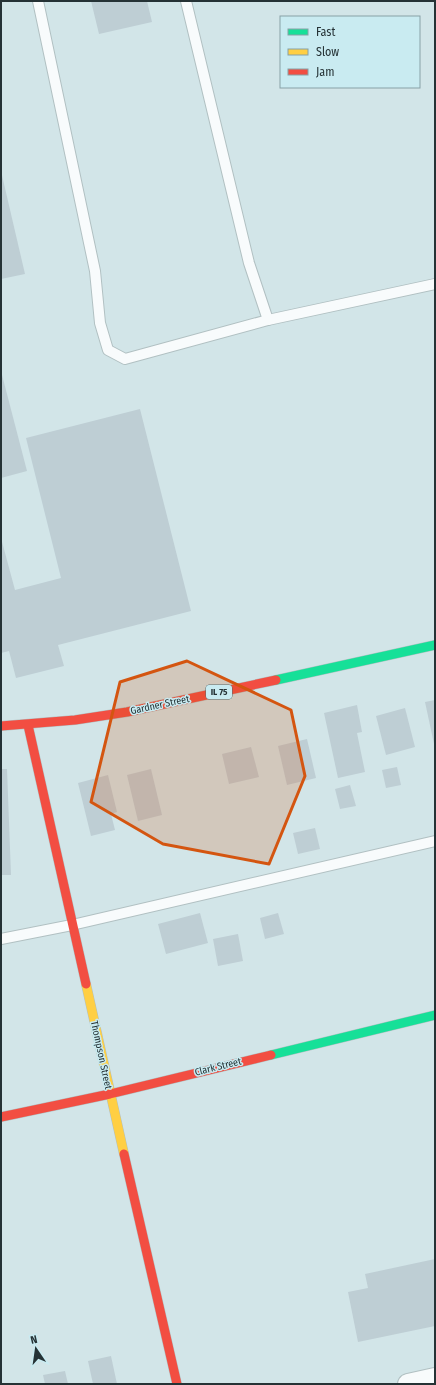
<svg xmlns="http://www.w3.org/2000/svg" width="436" height="1385" font-family="'Fira Sans Condensed',sans-serif">
<style>
.building{fill:#beced4}
.lines{fill:none;stroke-linecap:round;stroke-linejoin:round}
.lane-casing{stroke:#b1c0c2;stroke-width:12}
.street-casing{stroke:#b1c0c2;stroke-width:22}
.fast-casing{stroke:#b1c0c2;stroke-width:10}
.slow-casing{stroke:#b1c0c2;stroke-width:10}
.jam-casing{stroke:#b1c0c2;stroke-width:10}
.lane{stroke:#f8fbfc;stroke-width:10}
.street{stroke:#f8fbfc;stroke-width:20}
.fast{stroke:#16e098;stroke-width:9}
.slow{stroke:#ffcf43;stroke-width:9}
.jam{stroke:#f24e42;stroke-width:9}
.marked{fill:#d45510;fill-opacity:0.2;stroke:#d45510;stroke-width:3;stroke-linejoin:round}
.labels{text-anchor:middle;dominant-baseline:central;stroke-width:3;stroke-linejoin:round;paint-order:stroke}
.shield{fill:#c9ebf1;stroke:#566a6d;stroke-width:1}
.shield-label{font-size:9px;font-weight:bold;fill:#253235}
.street-label{font-size:10px;fill:#253235;stroke:#c9ebf1}
</style>
<rect width="100%" height="100%" fill="#d2e5e8"/>
<!-- building -->
<g class="building">
<path d="M91,1H147L152,22L99,34Z"/>
<path d="M1,171L25,274L1,279Z"/>
<path d="M1,371L27,471L1,478Z"/>
<path d="M140,409L191,611L58,645L64,666L16,678L9,651L1,653V538L15,590L61,578L26,438Z"/>
<path d="M435,700V744H434L425,702Z"/>
<path d="M357,705L362,732L357,733L365,772L338,778L324,713Z"/>
<path d="M405,708L415,747L386,755L376,716Z"/>
<path d="M307,739L316,778L287,785L278,746Z"/>
<path d="M251,747L259,777L229,784L222,754Z"/>
<path d="M397,767L401,785L386,788L382,770Z"/>
<path d="M1,769H7L11,875H1Z"/>
<path d="M151,769L162,815L138,821L127,775Z"/>
<path d="M108,775L117,812L111,814L115,830L91,836L78,783Z"/>
<path d="M350,785L356,806L340,809L335,789Z"/>
<path d="M315,828L320,849L298,854L293,833Z"/>
<path d="M200,913L208,943L166,954L158,924Z"/>
<path d="M278,913L284,934L265,939L260,918Z"/>
<path d="M238,934L243,961L218,966L213,939Z"/>
<path d="M435,1259V1326L358,1342L348,1292L368,1288L365,1274Z"/>
<path d="M111,1356L117,1384H93L88,1361Z"/>
<path d="M65,1371L68,1384H45L43,1375Z"/>
</g>
<g class="lines">
<!-- lane casing -->
<g class="lane-casing">
<g id="lane">
<path d="M38,1L95,271L100,323L108,350L125,359L268,320L435,284"/>
<path d="M186,1L249,263L268,320"/>
<path d="M1,939L72,925L435,841"/>
</g>
</g>
<!-- street casing -->
<g class="street-casing">
<path id="street" d="M408,1384L435,1378"/>
</g>
<!-- fast casing -->
<g class="fast-casing">
<g id="fast">
<path d="M276,680L435,645"/>
<path d="M271,1055L435,1015"/>
</g>
</g>
<!-- slow casing -->
<g class="slow-casing">
<path id="slow" d="M86,984L124,1154"/>
</g>
<!-- jam casing -->
<g class="jam-casing">
<g id="jam">
<path d="M28,725L86,984"/>
<path d="M1,726L75,720L127,712L276,680"/>
<path d="M1,1117L110,1094L271,1055"/>
<path d="M124,1154L177,1384"/>
</g>
</g>
<!-- lane -->
<use href="#lane" class="lane"/>
<!-- street -->
<use href="#street" class="street"/>
<!-- fast -->
<use href="#fast" class="fast"/>
<!-- slow -->
<use href="#slow" class="slow"/>
<!-- jam -->
<use href="#jam" class="jam"/>
</g>
<!-- marked area -->
<path class="marked" d="M187,661L291,710L305,776L269,864L163,844L91,802L120,682Z"/>
<g class="labels">
<!-- shield labels -->
<rect class="shield" x="206" y="685" width="26" height="14" rx="3"/>
<g class="shield-label">
<text x="219" y="692">IL 75</text>
</g>
<!-- street labels -->
<g class="street-label">
<text transform="translate(160 705) rotate(-12)">Gardner Street</text>
<text transform="translate(101 1055) rotate(78)">Thompson Street</text>
<text transform="translate(218 1067) rotate(-14)">Clark Street</text>
</g>
</g>
<!-- border -->
<rect width="436" height="1385" fill="none" stroke="#253235" stroke-width="4"/>
<!-- legend -->
<rect x="280" y="16" width="140" height="72" fill="#c9ebf1" stroke="#87a1a6"/>
<rect x="288" y="29" width="20" height="6" fill="#16e098" stroke="#87a1a6"/>
<text x="316" y="36" font-size="12" fill="#253235">Fast</text>
<rect x="288" y="49" width="20" height="6" fill="#ffcf43" stroke="#87a1a6"/>
<text x="316" y="56" font-size="12" fill="#253235">Slow</text>
<rect x="288" y="69" width="20" height="6" fill="#f24e42" stroke="#87a1a6"/>
<text x="316" y="76" font-size="12" fill="#253235">Jam</text>
<!-- north arrow -->
<g transform="translate(36 1349) rotate(347)" stroke="#c9ebf1" stroke-width="3" paint-order="stroke">
<path d="M0-3L7 15L0 10L-7 15Z" fill="#253235"/>
<text y="-6" font-size="11" font-weight="bold" text-anchor="middle" fill="#253235">N</text>
</g>
</svg>
